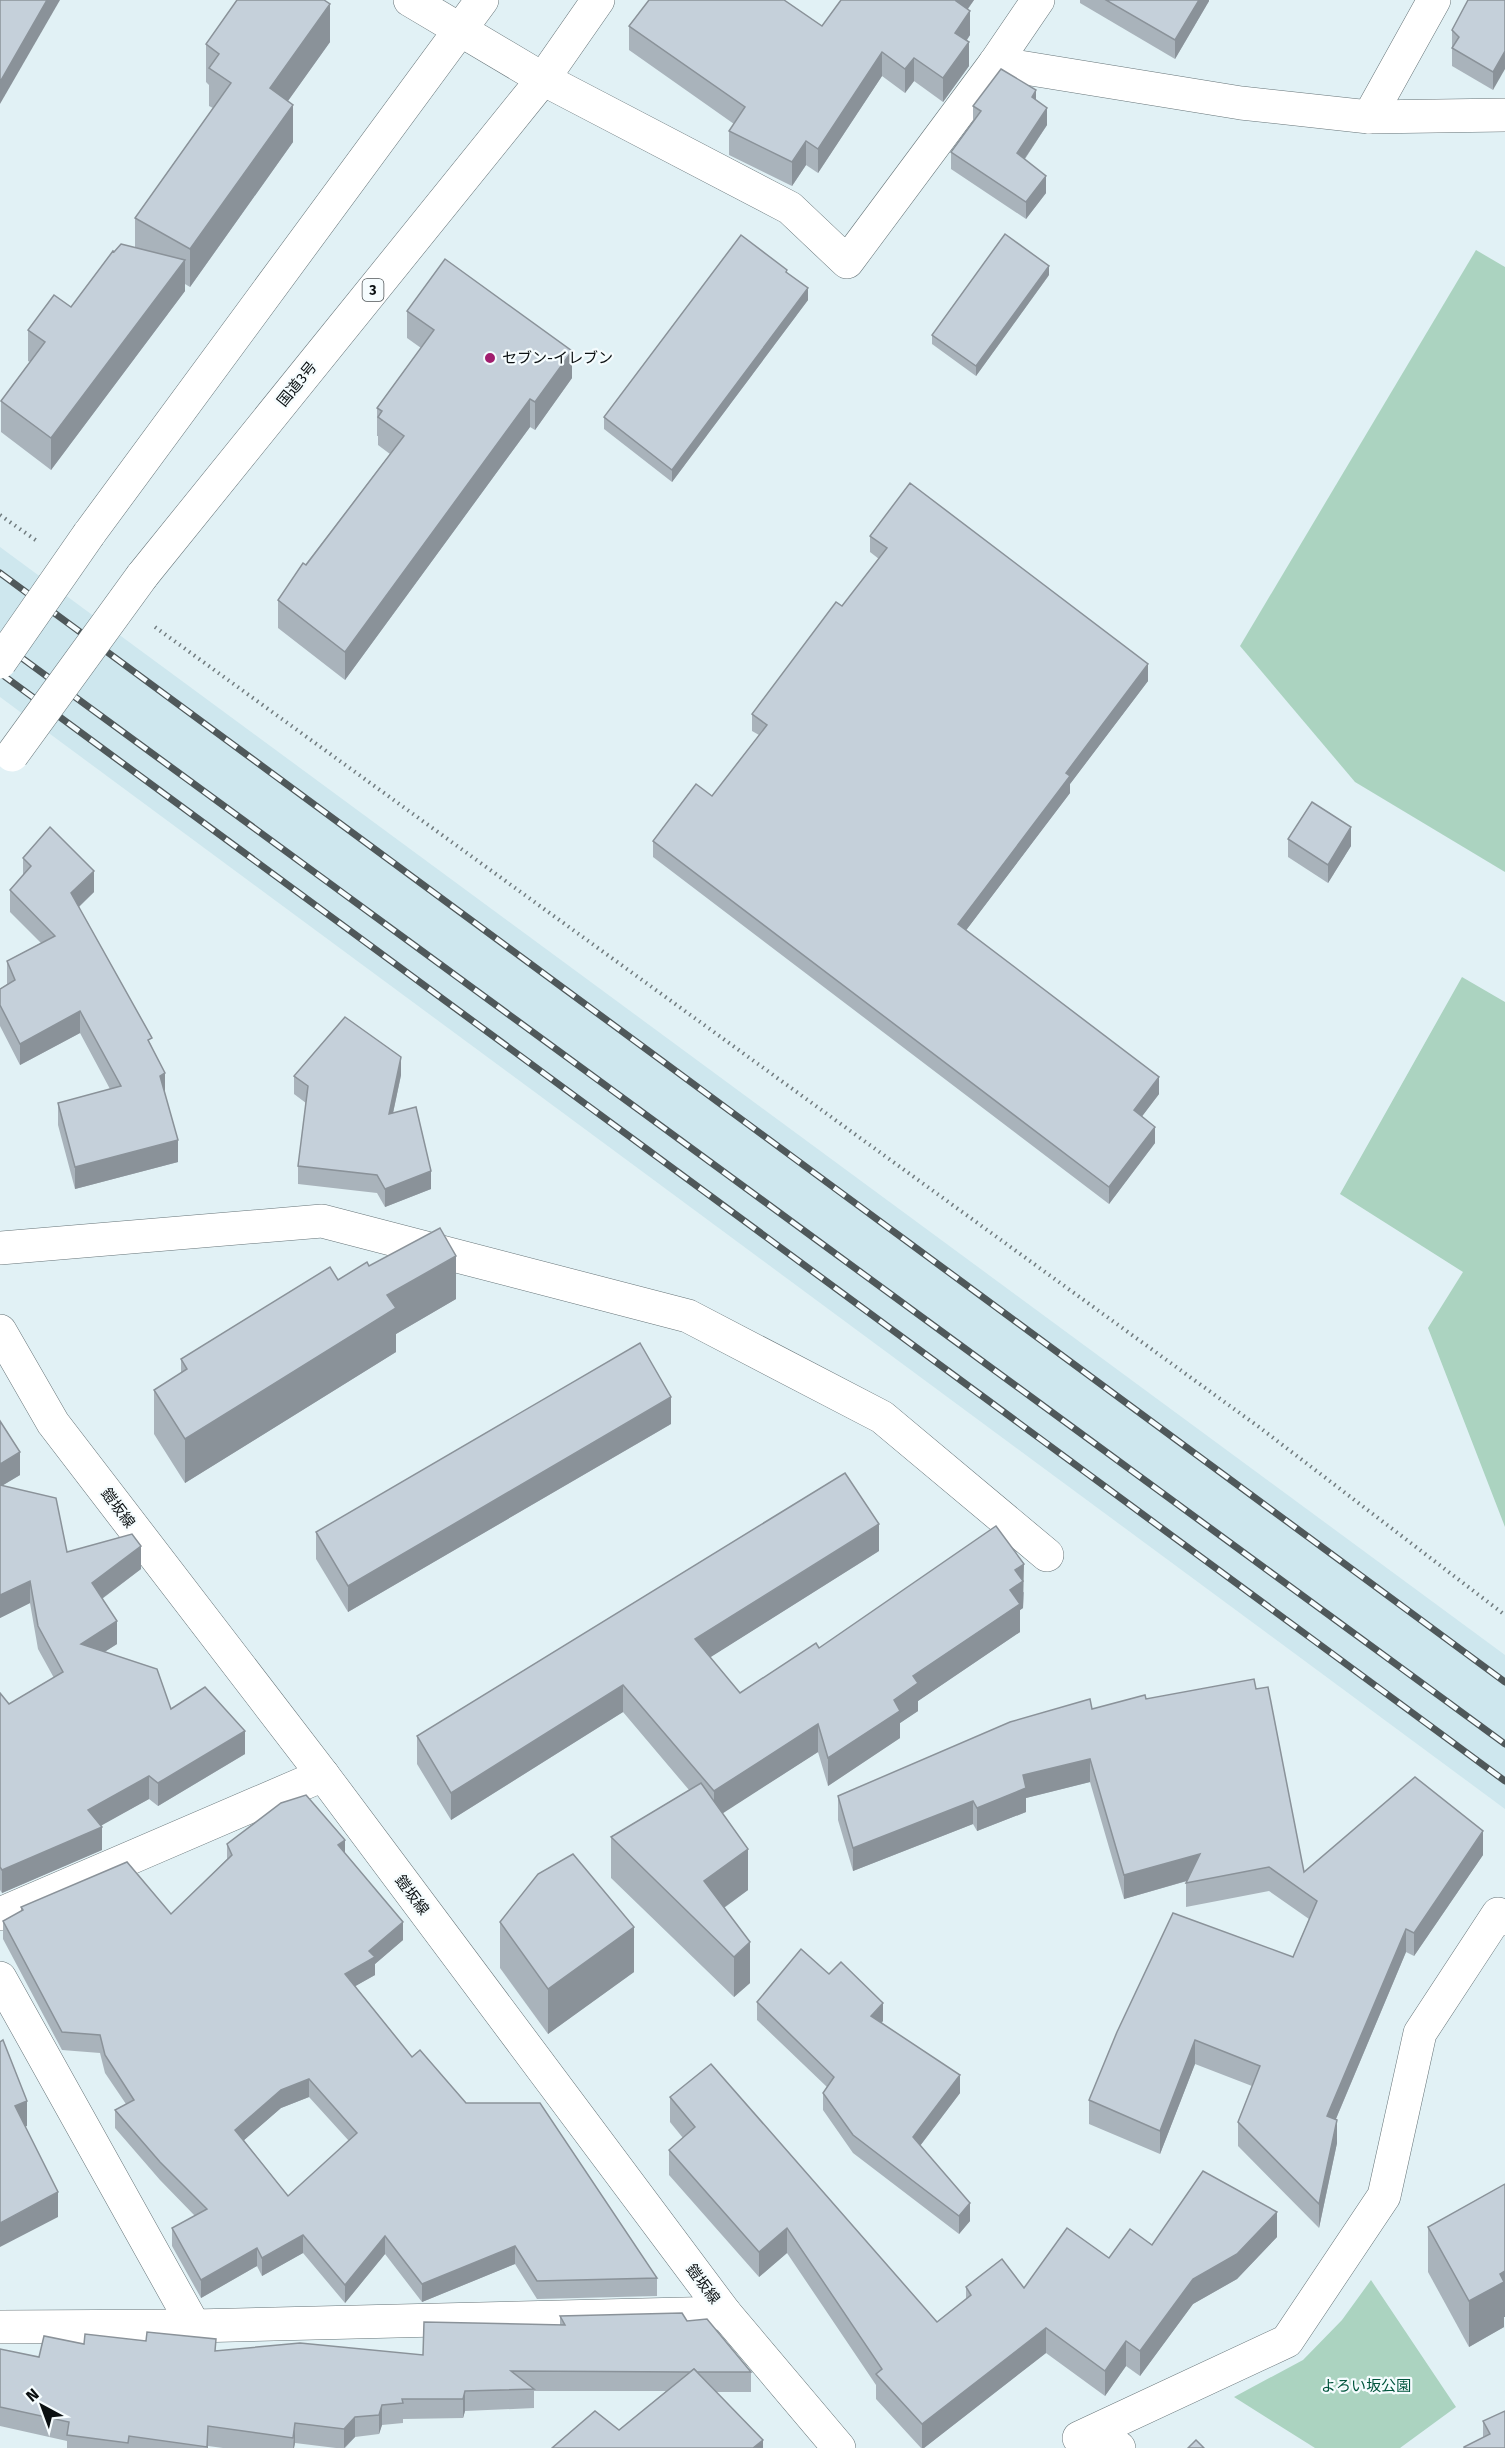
<svg xmlns="http://www.w3.org/2000/svg" width="1505" height="2448" font-family="'Fira Sans','Noto Sans JP',sans-serif">
<style>
.built{fill:#cee7ee}
.green{fill:#abd3c0}
.lines{fill:none;stroke-linecap:round;stroke-linejoin:round}
.street-casing{stroke:#667478;stroke-width:34}
.secondary-casing{stroke:#667478;stroke-width:34}
.highway-casing{stroke:#667478;stroke-width:34}
.path{stroke:#717c7f;stroke-width:4;stroke-dasharray:1.5 4.5;stroke-linecap:butt}
.street{stroke:#fff;stroke-width:33}
.secondary{stroke:#fff;stroke-width:33}
.highway{stroke:#fff;stroke-width:33}
.rail-casing{stroke:#4f585a;stroke-width:7}
.rail{stroke:#f5fcfe;stroke-width:4.5;stroke-dasharray:14;stroke-linecap:butt}
.highway-bridge-casing{stroke:#667478;stroke-width:34;stroke-linecap:butt}
.highway-bridge{stroke:#fff;stroke-width:33}
.wall{fill:#a9b3bb;fill-rule:evenodd}
.shaded-wall{fill:#8a9299}
.building{fill:#c5d0da;stroke:#8a9299;stroke-width:1.5;fill-rule:evenodd}
.poi-dot{fill:#a11e6e;stroke:#f5fcfe;stroke-width:2}
.labels{text-anchor:middle;dominant-baseline:central;stroke-width:4.5;stroke-linejoin:round;paint-order:stroke}
.shield{fill:#f5fcfe;stroke:#505658;stroke-width:1.5}
.shield-label{font-size:14px;font-weight:bold;fill:#0a0f11}
.poi-label{font-size:15px;fill:#0a0f11;stroke:#f5fcfe;text-anchor:start}
.street-label{font-size:15px;fill:#0a0f11;stroke:#f5fcfe}
.park-label{font-size:15px;fill:#01553c;stroke:#f5fcfe}
</style>
<rect width="100%" height="100%" fill="#e1f1f5"/>
<!-- built -->
<path class="built" d="M0,547L1505,1655V1809L0,697Z"/>
<!-- green -->
<g class="green">
<path d="M1476,250L1505,267V872L1355,782L1240,646Z"/>
<path d="M1462,977L1505,1002V1527L1428,1328L1463,1272L1340,1194Z"/>
<path d="M1371,2280L1456,2407L1400,2448H1315L1234,2397L1303,2360L1342,2320Z"/>
</g>
<g class="lines">
<!-- street casing -->
<g class="street-casing">
<g id="street">
<path d="M995,63L1241,103L1369,117L1505,115"/>
<path d="M543,79L790,208L847,262L995,63L1038,0"/>
<path d="M1369,117L1434,0"/>
<path d="M0,1248L322,1221L688,1316L882,1417L1047,1555"/>
<path d="M0,1331L53,1423L323,1775L725,2313L839,2448"/>
<path d="M0,1914L323,1775"/>
<path d="M0,1978L194,2326"/>
<path d="M0,2327L194,2326L725,2313"/>
<path d="M1119,2448L1079,2438L1287,2341L1384,2196L1420,2033L1498,1914L1505,1919"/>
</g>
</g>
<!-- secondary casing -->
<g class="secondary-casing">
<path id="secondary" d="M410,0L543,79"/>
</g>
<!-- highway casing -->
<g class="highway-casing">
<g id="highway">
<path d="M89,534L482,0"/>
<path d="M142,576L543,79L598,0"/>
</g>
</g>
<!-- path -->
<g class="path">
<path d="M0,515L37,541"/>
<path d="M155,627L1259,1427L1505,1615"/>
</g>
<!-- street -->
<use href="#street" class="street"/>
<!-- secondary -->
<use href="#secondary" class="secondary"/>
<!-- highway -->
<use href="#highway" class="highway"/>
<!-- rail casing -->
<g class="rail-casing">
<g id="rail">
<path d="M0,573L1505,1682"/>
<path d="M0,642L1505,1744"/>
<path d="M0,673L1505,1781"/>
</g>
</g>
<!-- rail -->
<use href="#rail" class="rail"/>
<!-- highway-bridge casing -->
<g class="highway-bridge-casing">
<g id="highway-bridge">
<path d="M0,662L89,534"/>
<path d="M12,755L142,576"/>
</g>
</g>
<!-- highway-bridge -->
<use href="#highway-bridge" class="highway-bridge"/>
</g>
<!-- wall -->
<g class="wall">
<path d="M841,0H974L968,9L970,35L967,40L969,66L943,102L914,81L905,93L882,76L818,173L806,165L792,186L729,155V131L734,124L629,50V26H822Z"/>
<path d="M1080,0H1209V1L1175,59L1080,3Z"/>
<path d="M1505,0L1493,90L1452,66V30Z"/>
<path d="M330,42L288,101L293,142L190,287L185,284V291L51,470L1,432V401L30,362L28,361V330L71,307L114,252L135,247V218L213,108L209,106V85L206,82V44Z"/>
<path d="M1036,100L1047,125L1025,159L1046,193L1026,219L951,169V152L973,121V106Z"/>
<path d="M787,273L808,300L672,482L604,429V417Z"/>
<path d="M1049,275L976,376L932,344V335Z"/>
<path d="M407,311L572,378L535,430L530,427L345,680L278,628V600L390,454L378,445V436H377V408L421,348L407,338Z"/>
<path d="M870,536L1148,681L1070,784V793L966,930L1159,1094L1142,1116L1155,1143L1109,1204L653,857V841L712,796L759,735L752,731V714L842,606L879,559L870,552Z"/>
<path d="M1288,839L1351,846L1328,883L1288,857Z"/>
<path d="M23,858L94,892L79,907L152,1047L165,1094L178,1162L75,1189L58,1125V1103L110,1089L80,1033L20,1065L0,1026V989L7,984V961L41,943L10,912V890L23,876Z"/>
<path d="M401,1075L393,1113L431,1189L385,1207L377,1193L298,1184V1166L306,1103L294,1094V1076Z"/>
<path d="M369,1266L456,1299L396,1334V1352L185,1483L154,1434V1390L181,1373V1359L338,1280Z"/>
<path d="M0,1421L20,1475L3,1485L67,1552L141,1569L102,1599L117,1644L104,1652L171,1709L245,1754L158,1806L149,1799L101,1825L102,1850L2,1893L0,1890V1693L9,1704L54,1678L38,1649L30,1603L0,1618Z"/>
<path d="M671,1424L348,1612L316,1559V1532Z"/>
<path d="M879,1551L710,1657L740,1693L819,1648L1024,1592L1023,1608L1020,1610V1632L918,1701V1711L900,1723V1738L828,1786L818,1752L722,1813L748,1890L724,1908L750,1983L734,1997L611,1878V1837L689,1790L623,1712L451,1820L417,1764V1736Z"/>
<path d="M1256,1689L1304,1872L1483,1855L1414,1956L1406,1952L1336,2119L1337,2143L1319,2228L1238,2146V2122L1252,2086L1195,2064L1160,2154L1089,2124V2100L1293,1957L1309,1919L1269,1891L1186,1907V1883L1187,1881L1124,1899L1090,1782L1026,1798V1812L977,1831L973,1824L853,1871L838,1820V1796L1092,1709L1146,1699Z"/>
<path d="M227,1844L345,1853L403,1940L375,1964V1975L355,1986L412,2057L466,2103L657,2278V2296L537,2299L515,2264L422,2302L385,2254L345,2303L303,2253L262,2276L257,2266L201,2298L172,2246V2228L195,2216L160,2180L115,2128V2110L126,2104L105,2073L100,2053L62,2050L3,1939V1921L21,1911V1907L171,1914L227,1859ZM309,2097L349,2141L288,2196L244,2140L281,2108Z"/>
<path d="M500,1922L634,1972L548,2034L500,1968Z"/>
<path d="M757,2002L883,2021L881,2023L960,2093L920,2146L970,2221L959,2234L853,2153L823,2110V2093L827,2087L757,2020Z"/>
<path d="M670,2097L937,2322L966,2299V2287L1024,2288L1109,2258L1152,2245L1277,2237L1237,2279L1193,2304L1140,2376L1126,2366L1105,2396L1046,2353L924,2448H921L876,2399V2385L787,2253L759,2277L669,2175V2150L683,2138L670,2122Z"/>
<path d="M1428,2227L1504,2317V2327L1469,2347L1428,2272Z"/>
<path d="M560,2316L687,2321L751,2372V2392H716L763,2448L619,2430L666,2391H534V2408L465,2411L463,2418L403,2419V2423L382,2425L379,2434L355,2437L345,2448H336L295,2443L294,2448H223L208,2446V2448H67V2441L0,2426V2349L39,2357L84,2344L216,2350L423,2355L560,2325Z"/>
<path d="M1483,2421L1505,2448L1483,2438Z"/>
</g>
<!-- shaded-wall -->
<g class="shaded-wall">
<path d="M47,0H60L0,104V82Z"/>
<path d="M957,0H974L956,25Z"/>
<path d="M1199,0H1209V1L1175,59V40Z"/>
<path d="M330,4V42L270,126V88Z"/>
<path d="M970,11V35L955,57V33Z"/>
<path d="M969,42V66L943,102V78Z"/>
<path d="M1505,51V69L1493,90V72Z"/>
<path d="M882,52V76L818,173V149Z"/>
<path d="M914,58V81L905,93V69Z"/>
<path d="M1036,90V107L1032,97Z"/>
<path d="M293,105V142L190,287V249Z"/>
<path d="M1047,108V125L1017,170V153Z"/>
<path d="M806,141V165L792,186V162Z"/>
<path d="M1046,176V193L1026,219V202Z"/>
<path d="M185,260V291L51,470V438Z"/>
<path d="M1049,266V275L976,376V366Z"/>
<path d="M808,288V300L672,482V470Z"/>
<path d="M572,351V378L535,430V402Z"/>
<path d="M530,399V427L345,680V652Z"/>
<path d="M1148,664V681L1070,784V793L958,941V924L1066,773Z"/>
<path d="M1351,827V846L1328,883V865Z"/>
<path d="M94,871V892L71,914V893Z"/>
<path d="M80,1011V1033L20,1065V1044Z"/>
<path d="M401,1057V1075L389,1132V1114Z"/>
<path d="M165,1073V1095L160,1076Z"/>
<path d="M1159,1077V1094L1134,1127V1110Z"/>
<path d="M1155,1127V1143L1109,1204V1187Z"/>
<path d="M178,1140V1162L75,1189V1167Z"/>
<path d="M431,1171V1189L385,1207V1189Z"/>
<path d="M456,1256V1299L396,1334V1352L185,1483V1439L387,1295Z"/>
<path d="M671,1397V1424L348,1612V1586Z"/>
<path d="M20,1452V1475L0,1487V1464Z"/>
<path d="M879,1524V1551L695,1667V1639Z"/>
<path d="M141,1546V1569L92,1606V1583Z"/>
<path d="M1024,1564L1023,1608L1020,1610V1632L918,1701V1711L900,1723V1738L828,1786V1758L913,1676L1010,1590L1015,1570Z"/>
<path d="M30,1581V1603L0,1618V1595Z"/>
<path d="M117,1621V1644L81,1667V1644Z"/>
<path d="M623,1685V1712L451,1820V1793Z"/>
<path d="M818,1724V1752L714,1819V1791Z"/>
<path d="M245,1731V1754L158,1806V1783Z"/>
<path d="M1090,1759V1782L1026,1798V1812L977,1831V1808L1023,1775Z"/>
<path d="M149,1776V1799L88,1833V1810Z"/>
<path d="M973,1801V1824L853,1871V1848Z"/>
<path d="M102,1827V1850L2,1893V1870Z"/>
<path d="M1483,1831V1855L1414,1956V1933Z"/>
<path d="M345,1840V1858L338,1845Z"/>
<path d="M748,1849V1890L704,1922V1881Z"/>
<path d="M1200,1854V1877L1124,1899V1875Z"/>
<path d="M403,1922V1940L375,1964V1975L345,1992V1974L369,1951Z"/>
<path d="M634,1927V1972L548,2034V1989Z"/>
<path d="M1406,1929V1952L1327,2140V2116Z"/>
<path d="M750,1942V1983L734,1997V1957Z"/>
<path d="M883,2003V2021L871,2033V2016Z"/>
<path d="M1195,2040V2064L1160,2154V2131Z"/>
<path d="M960,2075V2093L913,2155V2137Z"/>
<path d="M309,2079V2097L281,2108L235,2148V2130L281,2090Z"/>
<path d="M27,2101V2126L15,2131V2106Z"/>
<path d="M1337,2120V2143L1319,2228V2204Z"/>
<path d="M58,2192V2217L0,2247V2223Z"/>
<path d="M970,2203V2221L959,2234V2216Z"/>
<path d="M1277,2212V2237L1237,2279L1193,2304L1140,2376V2351L1193,2279Z"/>
<path d="M787,2228V2253L759,2277V2252Z"/>
<path d="M303,2235V2253L262,2276V2258Z"/>
<path d="M385,2236V2254L345,2303V2285Z"/>
<path d="M515,2246V2264L422,2302V2284Z"/>
<path d="M257,2248V2266L201,2298V2280Z"/>
<path d="M1505,2271V2317H1504V2327L1469,2347V2301L1500,2274Z"/>
<path d="M1046,2328V2353L924,2448H922V2424Z"/>
<path d="M1126,2341V2366L1105,2396V2371Z"/>
<path d="M465,2391V2411L463,2418V2399Z"/>
<path d="M382,2405V2425L379,2434V2415Z"/>
<path d="M355,2417V2437L344,2448V2429Z"/>
<path d="M295,2423V2443L294,2448H293Z"/>
<path d="M208,2426V2448H207Z"/>
<path d="M763,2440V2448H753Z"/>
</g>
<!-- building -->
<g class="building">
<path d="M0,0H47L0,82Z"/>
<path d="M237,0H324L330,4L270,88L293,105L190,249L135,218L231,83L209,68L219,54L206,44Z"/>
<path d="M649,0H784L822,26L841,0H957L956,1L970,11L955,33L969,42L943,78L914,58L905,69L882,52L818,149L806,141L792,162L729,131L745,107L629,26Z"/>
<path d="M1106,0H1199L1175,40Z"/>
<path d="M1468,0H1505V51L1493,72L1452,48L1459,37L1452,30Z"/>
<path d="M1001,69L1036,90L1032,97L1047,108L1017,153L1046,176L1026,202L951,152L981,111L973,106Z"/>
<path d="M1005,234L1049,266L976,366L932,335Z"/>
<path d="M741,235L787,270L786,272L808,288L672,470L604,417Z"/>
<path d="M121,244L185,260L51,438L1,401L45,342L28,330L54,295L71,307L113,251L114,252Z"/>
<path d="M445,259L572,351L535,402L530,399L345,652L278,600L303,563L306,565L404,436L378,417L382,411L377,408L434,330L407,311Z"/>
<path d="M910,483L1148,664L1066,773L1070,776L958,924L1159,1077L1134,1110L1155,1127L1109,1187L653,841L696,784L712,796L767,725L752,714L836,602L842,606L887,548L870,536Z"/>
<path d="M1312,802L1351,827L1328,865L1288,839Z"/>
<path d="M50,827L94,871L71,893L152,1038L148,1040L165,1073L160,1076L178,1140L75,1167L58,1103L121,1086L80,1011L20,1044L0,1005V989L15,980L7,961L55,936L10,890L31,866L23,858Z"/>
<path d="M345,1017L401,1057L389,1114L416,1107L431,1171L385,1189L377,1175L298,1166L308,1086L294,1076Z"/>
<path d="M440,1228L456,1256L387,1295L396,1308L185,1439L154,1390L187,1369L181,1359L330,1267L338,1280L367,1262L369,1266Z"/>
<path d="M640,1343L671,1397L348,1586L316,1532Z"/>
<path d="M0,1421L20,1452L0,1464Z"/>
<path d="M845,1473L879,1524L695,1639L740,1693L816,1643L819,1648L996,1526L1024,1564L1015,1570L1023,1581L1010,1590L1020,1604L913,1676L918,1683L894,1700L900,1711L828,1758L818,1724L714,1791L623,1685L451,1793L417,1736Z"/>
<path d="M0,1485L56,1498L67,1552L132,1534L141,1546L92,1583L117,1621L81,1644L157,1669L171,1709L205,1687L245,1731L158,1783L149,1776L88,1810L102,1827L2,1870L0,1867V1693L9,1704L63,1672L38,1626L30,1581L0,1595Z"/>
<path d="M1254,1679L1256,1689L1268,1687L1304,1872L1415,1777L1483,1831L1414,1933L1406,1929L1327,2116L1337,2120L1319,2204L1238,2122L1260,2066L1195,2040L1160,2131L1089,2100L1117,2032L1173,1913L1293,1957L1317,1901L1269,1867L1186,1883L1200,1854L1124,1875L1090,1759L1023,1775L1026,1788L977,1808L973,1801L853,1848L838,1796L1010,1722L1090,1699L1092,1709L1145,1695L1146,1699Z"/>
<path d="M701,1783L748,1849L704,1881L750,1942L734,1957L611,1837Z"/>
<path d="M306,1795L345,1840L338,1845L403,1922L369,1951L375,1957L345,1974L412,2057L420,2050L466,2103H540L657,2278L537,2281L515,2246L422,2284L385,2236L345,2285L303,2235L262,2258L257,2248L201,2280L172,2228L207,2209L160,2162L115,2110L134,2100L105,2055L100,2035L62,2032L3,1921L23,1910L21,1907L127,1862L171,1914L232,1855L227,1844L281,1803ZM309,2079L357,2133L288,2196L235,2130L281,2090Z"/>
<path d="M573,1854L634,1927L548,1989L500,1922L538,1874Z"/>
<path d="M801,1949L829,1974L841,1962L883,2003L871,2016L960,2075L913,2137L970,2203L959,2216L853,2135L823,2093L834,2077L757,2002Z"/>
<path d="M3,2040L27,2101L15,2106L58,2192L0,2223V2042Z"/>
<path d="M711,2064L937,2322L971,2295L966,2287L1002,2259L1024,2288L1067,2228L1109,2258L1130,2229L1152,2245L1203,2171L1277,2212L1237,2254L1193,2279L1140,2351L1126,2341L1105,2371L1046,2328L922,2424L876,2374L882,2369L787,2228L759,2252L669,2150L695,2127L670,2097Z"/>
<path d="M1505,2184V2271L1500,2274L1504,2282L1469,2301L1428,2227Z"/>
<path d="M682,2313L687,2321L707,2319L751,2372H697L694,2369L690,2372L511,2371L534,2389L465,2391L463,2399H402L403,2403L382,2405L379,2415L355,2417L344,2429L295,2423L293,2438L208,2426L207,2447L129,2436L128,2443L67,2435L69,2422L0,2407V2349L39,2357L44,2336L84,2344L85,2334L146,2341L147,2332L216,2339L215,2351L300,2343L423,2355L424,2322L565,2325L560,2316Z"/>
<path d="M694,2369L763,2440L753,2448H552L595,2411L619,2430Z"/>
<path d="M1505,2411V2448H1464V2447L1490,2434L1483,2421Z"/>
<path d="M1196,2440L1204,2448H1188Z"/>
</g>
<!-- markers -->
<circle class="poi-dot" cx="490" cy="358" r="6"/>
<g class="labels">
<!-- shield labels -->
<rect class="shield" x="362.5" y="279" width="21" height="22" rx="4.5"/>
<g class="shield-label">
<text x="373" y="290">3</text>
</g>
<!-- poi labels -->
<g class="poi-label">
<text x="502" y="358">セブン-イレブン</text>
</g>
<!-- street labels -->
<g class="street-label">
<text transform="translate(297 384) rotate(-51)">国道3号</text>
<text transform="translate(118 1508) rotate(53)">鎧坂線</text>
<text transform="translate(412 1895) rotate(53)">鎧坂線</text>
<text transform="translate(703 2284) rotate(53)">鎧坂線</text>
</g>
<!-- park labels -->
<g class="park-label">
<text x="1366" y="2386">よろい坂公園</text>
</g>
</g>
<!-- north arrow -->
<g transform="translate(42 2406) rotate(319)" stroke="#f5fcfe" stroke-width="4.5" paint-order="stroke">
<path d="M0-4.5L10 22L0 15L-10 22Z" fill="#0a0f11"/>
<text y="-9" font-size="16" font-weight="bold" text-anchor="middle" fill="#0a0f11">N</text>
</g>
</svg>
